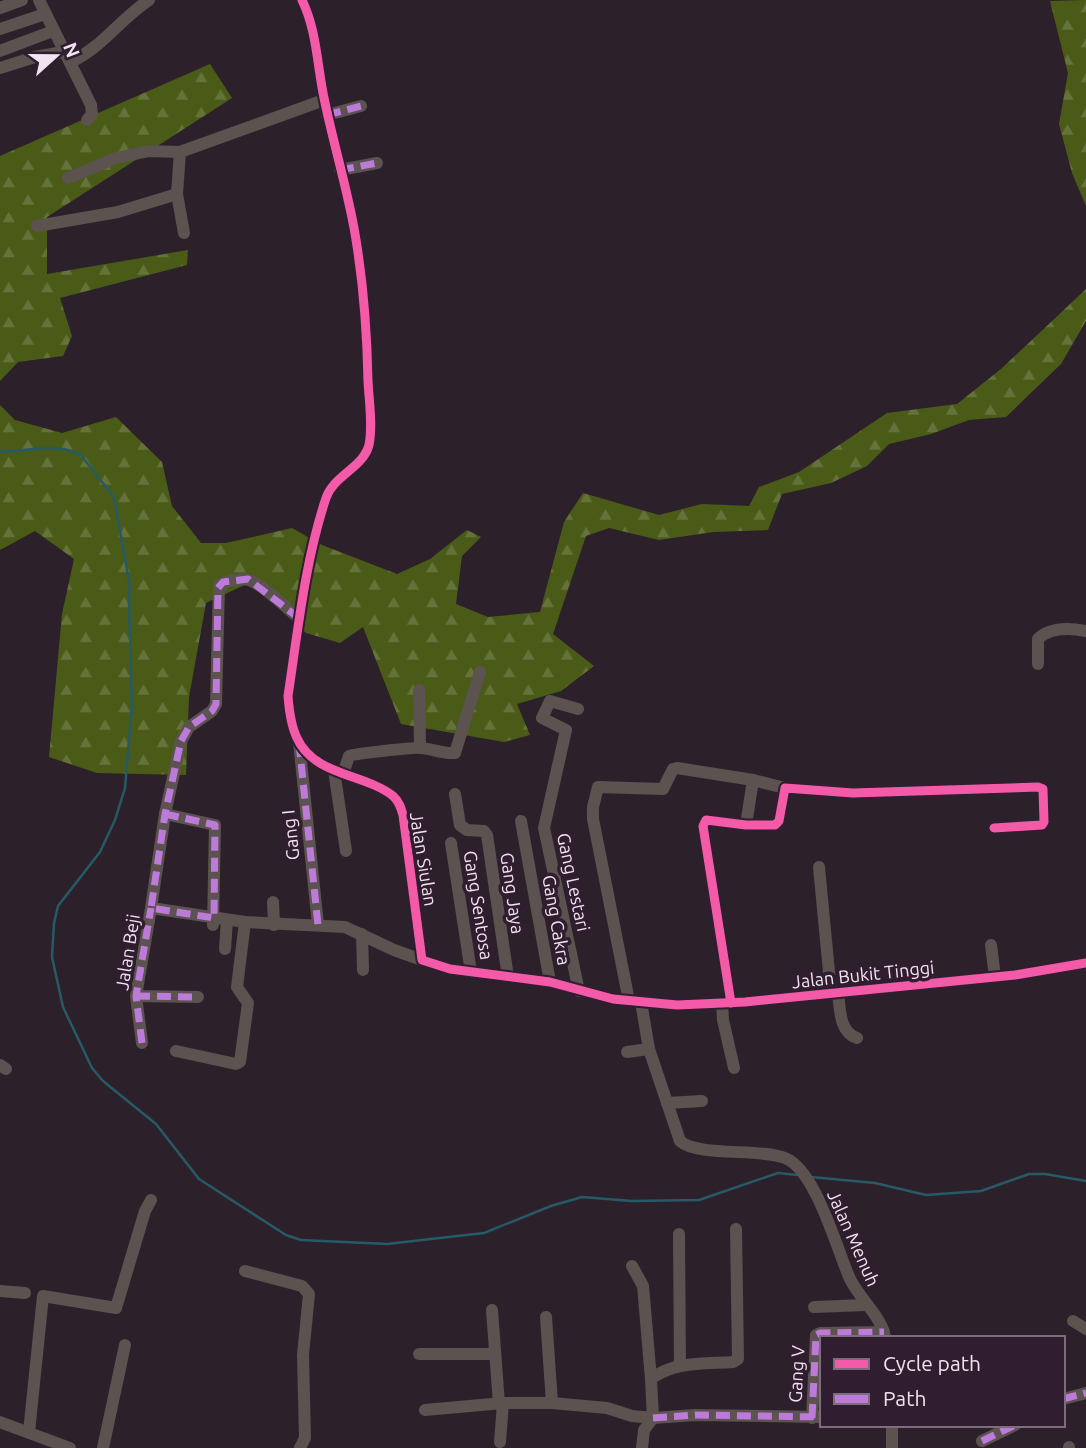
<svg xmlns="http://www.w3.org/2000/svg" width="1086" height="1448" font-family="Ubuntu,sans-serif">
<style>
.forest{fill:url(#forest-firs)}
.lines{fill:none;stroke-linecap:round;stroke-linejoin:round}
.stream{stroke:#265a66;stroke-width:2.5}
.minor{stroke:#5c524f;stroke-width:12}
.quiet{stroke:#bd7bd9;stroke-width:7;stroke-dasharray:14 7;stroke-linecap:butt}
.cycleway-casing{stroke:#301d2f;stroke-width:13}
.cycleway{stroke:#f35aa7;stroke-width:9}
.labels{text-anchor:middle;dominant-baseline:central;stroke-width:7;stroke-linejoin:round;paint-order:stroke}
.street-label{font-size:18px;fill:#f1e4f0;stroke:#301d2f}
</style>
<defs>
<pattern id="forest-firs" width="22" height="20" patternUnits="userSpaceOnUse" patternTransform="scale(1.75)"><rect width="22" height="20" fill="#4a5b18"/><path d="M5 1l3.5 6h-7zM16 11l3.5 6h-7z" fill="#65723a"/></pattern>
</defs>
<rect width="100%" height="100%" fill="#2c212b"/>
<!-- forest -->
<g class="forest">
<path d="M1086,0V206L1072,173L1059,124L1068,73L1050,1Z"/>
<path d="M210,64L232,98L47,217V274L188,250L187,265L60,298L72,336L63,356L18,362L0,381V156Z"/>
<path d="M1086,289V321L1061,364L1006,417L969,420L931,434L889,444L867,466L831,483L782,494L768,530L713,532L659,540L609,528L586,536L553,634L594,666L561,691L517,704L530,735L504,742L401,724L363,627L340,643L306,633L253,581L206,603L189,697L186,775L97,773L49,757L62,614L74,559L35,531L0,550V405L15,420L62,433L116,417L162,462L172,506L201,543H226L292,528L322,545L397,574L430,559L467,530L481,537L462,556L456,604L488,617L540,612L564,522L583,493L659,515L702,504L749,506L759,487L799,472L887,413L957,404L1001,369Z"/>
</g>
<g class="lines">
<!-- stream -->
<g class="stream">
<path d="M0,452L45,448L64,449L80,454L114,497L130,587L129,603L132,705L125,788L115,820L100,852L58,906L54,923L52,957L63,1007L92,1068L103,1081L156,1124L199,1179L286,1235L301,1240L387,1244L484,1233L551,1206L582,1197L632,1201L699,1200L778,1173L797,1175"/>
<path d="M811,1177L875,1183L926,1195L981,1191L1029,1174H1045L1086,1181"/>
</g>
<!-- minor -->
<g class="minor">
<path d="M39,0L91,105L92,114L87,120"/>
<path d="M302,0C317,31 317,65 324,98C333,142 346,184 354,228C363,278 367,330 368,381C369,401 373,425 369,445C363,468 334,475 326,498C305,561 298,630 288,696C289,709 291,726 297,738C314,776 366,774 393,796C399,801 401,808 403,815L422,960L450,969L550,982L613,999L677,1005L745,1002L1015,975L1086,963"/>
<path d="M0,8L22,0"/>
<path d="M0,29L45,14"/>
<path d="M0,51L53,31"/>
<path d="M71,62C105,45 119,20 149,0"/>
<path d="M0,68L35,57L63,52"/>
<path d="M327,115L361,106"/>
<path d="M180,152L177,194L184,233"/>
<path d="M340,170L377,163"/>
<path d="M68,178L116,158L149,151L180,152L324,100"/>
<path d="M37,226L118,212L177,194"/>
<path d="M300,619C287,609 266,587 251,581C243,577 226,581 219,585L216,704L212,711L189,727L181,741L165,814L151,908L245,922L345,927L394,950L422,960"/>
<path d="M1038,664V639C1050,627 1070,628 1086,631"/>
<path d="M419,690L420,747"/>
<path d="M578,709L550,701L542,718L566,730L544,828L579,991"/>
<path d="M299,742L318,925"/>
<path d="M334,770L346,851"/>
<path d="M343,774L349,756C353,754 414,747 421,748C433,749 444,754 455,753L480,672"/>
<path d="M455,794L460,825L467,830L484,831L487,835L508,977"/>
<path d="M165,814L215,825L213,925"/>
<path d="M521,821L550,982"/>
<path d="M746,825L753,780"/>
<path d="M451,843L471,972"/>
<path d="M819,867L831,993"/>
<path d="M273,902L274,925"/>
<path d="M362,934L363,970"/>
<path d="M991,945L995,977"/>
<path d="M225,949L227,920"/>
<path d="M838,992C840,1008 839,1032 857,1038"/>
<path d="M136,996L198,997"/>
<path d="M629,1001L593,819V807L598,787L663,789L673,769L677,768L753,780L785,788"/>
<path d="M641,1002L649,1049L680,1141C698,1157 760,1148 785,1158C816,1170 837,1250 850,1279C859,1298 883,1318 885,1338"/>
<path d="M722,1003L723,1020L734,1068"/>
<path d="M731,1003L703,826L706,820L746,825H775L779,821L785,788L853,793L1038,787L1043,789L1044,822L1042,825L994,828"/>
<path d="M142,1043L136,996L151,908"/>
<path d="M176,1051L236,1064L240,1062L248,1003L237,987L245,922"/>
<path d="M627,1052L649,1049"/>
<path d="M0,1065L6,1069"/>
<path d="M667,1103L702,1101"/>
<path d="M736,1229L738,1359L733,1362C705,1364 674,1361 651,1379L653,1418L695,1415L822,1417"/>
<path d="M679,1234L680,1366"/>
<path d="M632,1266L643,1286L651,1379"/>
<path d="M245,1271L302,1286L309,1294L303,1355L305,1438L300,1448"/>
<path d="M0,1291L25,1293"/>
<path d="M814,1307L866,1305"/>
<path d="M492,1310L499,1404"/>
<path d="M546,1317L552,1403"/>
<path d="M1073,1321L1086,1329"/>
<path d="M419,1354H495"/>
<path d="M1063,1399L1086,1393"/>
<path d="M425,1410L503,1403H552L607,1408L632,1416L653,1418L644,1430L642,1448"/>
<path d="M812,1418L816,1335L820,1333L884,1332"/>
<path d="M0,1422L70,1448"/>
<path d="M892,1425V1448"/>
<path d="M29,1432L43,1296L116,1308L145,1211L151,1200"/>
<path d="M982,1441L1015,1425"/>
<path d="M500,1442L503,1403"/>
<path d="M103,1448L125,1345"/>
<path d="M1069,1448V1447"/>
</g>
<!-- quiet -->
<g class="quiet">
<path d="M327,115L361,106"/>
<path d="M340,170L377,163"/>
<path d="M299,743L318,925"/>
<path d="M165,814L215,825L214,918L151,908L165,814L181,741L189,727L212,711L216,704L218,588L223,582L248,579L300,619"/>
<path d="M136,996L198,997"/>
<path d="M142,1043L136,996L151,908"/>
<path d="M1063,1399L1086,1393"/>
<path d="M653,1418L695,1415L822,1417"/>
<path d="M812,1418L816,1335L820,1333L884,1332"/>
<path d="M982,1441L1015,1425"/>
</g>
<!-- cycleway casing -->
<g class="cycleway-casing">
<g id="cycleway">
<path d="M302,0C317,31 317,65 324,98C333,142 346,184 354,228C363,278 367,330 368,381C369,401 373,425 369,445C363,468 334,475 326,498C305,561 298,630 288,696C289,709 291,726 297,738C314,776 366,774 393,796C399,801 401,808 403,815L422,960L450,969L550,982L613,999L677,1005L745,1002L1015,975L1086,963"/>
<path d="M731,1003L703,826L706,820L746,825H775L779,821L785,788L853,793L1038,787L1043,789L1044,822L1042,825L994,828"/>
</g>
</g>
<!-- cycleway -->
<use href="#cycleway" class="cycleway"/>
</g>
<g class="labels">
<!-- street labels -->
<g class="street-label">
<text transform="translate(290 835) rotate(-96)">Gang I</text>
<text transform="translate(424 859) rotate(81)">Jalan Siulan</text>
<text transform="translate(574 882) rotate(78)">Gang Lestari</text>
<text transform="translate(513 893) rotate(82)">Gang Jaya</text>
<text transform="translate(479 905) rotate(81)">Gang Sentosa</text>
<text transform="translate(557 920) rotate(80)">Gang Cakra</text>
<text transform="translate(127 952) rotate(-81)">Jalan Beji</text>
<text transform="translate(863 974) rotate(-6)">Jalan Bukit Tinggi</text>
<text transform="translate(854 1238) rotate(66)">Jalan Menuh</text>
<text transform="translate(796 1374) rotate(-87)">Gang V</text>
</g>
</g>
<!-- legend -->
<rect x="820" y="1336" width="245" height="91" fill="#301d2f" stroke="#7d6d7c" stroke-width="2"/>
<rect x="834" y="1359" width="35" height="10" fill="#f35aa7" stroke="#7d6d7c" stroke-width="2"/>
<text x="883" y="1371" font-size="21" fill="#f1e4f0">Cycle path</text>
<rect x="834" y="1394" width="35" height="10" fill="#bd7bd9" stroke="#7d6d7c" stroke-width="2"/>
<text x="883" y="1406" font-size="21" fill="#f1e4f0">Path</text>
<!-- north arrow -->
<g transform="translate(56 56) rotate(69)" stroke="#301d2f" stroke-width="5" paint-order="stroke">
<path d="M0-5L12 26L0 18L-12 26Z" fill="#f1e4f0"/>
<text y="-10" font-size="19" font-weight="bold" text-anchor="middle" fill="#f1e4f0">N</text>
</g>
</svg>
